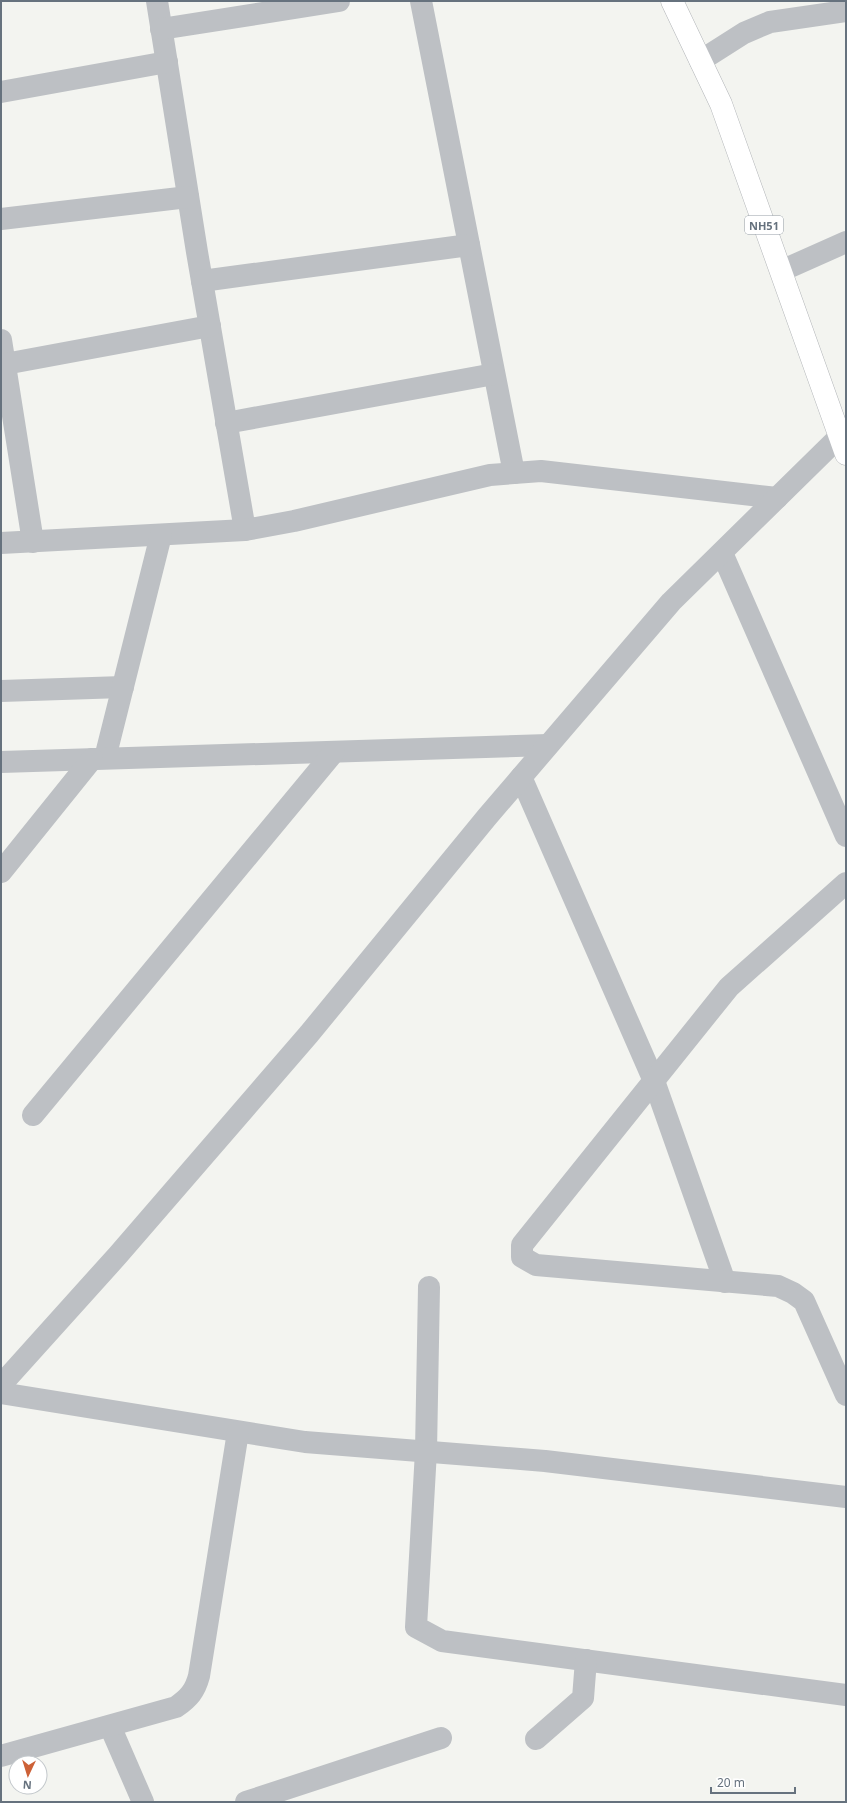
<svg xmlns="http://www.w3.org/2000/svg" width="847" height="1803" font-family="'Noto Sans',sans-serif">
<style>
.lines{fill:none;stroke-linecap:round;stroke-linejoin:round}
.highway-casing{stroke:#b2b5b8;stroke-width:23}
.street{stroke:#bdc0c4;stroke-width:22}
.highway{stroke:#fff;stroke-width:22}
.labels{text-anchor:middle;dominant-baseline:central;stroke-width:4;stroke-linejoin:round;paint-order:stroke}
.shield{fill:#fff;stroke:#949ca5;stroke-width:1}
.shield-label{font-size:11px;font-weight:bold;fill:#66727e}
</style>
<rect width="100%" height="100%" fill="#f3f4f0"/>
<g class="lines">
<!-- highway casing -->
<g class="highway-casing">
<path id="highway" d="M672,1L721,104L846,454"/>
</g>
<!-- street -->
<g class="street">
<path d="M157,1L197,252L245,530"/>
<path d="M421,1L514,473"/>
<path d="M161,29L339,1"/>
<path d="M700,61L744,33L770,22L846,11"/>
<path d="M1,92L167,62"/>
<path d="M1,219L188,197"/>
<path d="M781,271L846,242"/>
<path d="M202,281L469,245"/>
<path d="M1,340L33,542"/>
<path d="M5,364L210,326"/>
<path d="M226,423L494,374"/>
<path d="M1,543L245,530L294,521L490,475L541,471L777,498"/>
<path d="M722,553L846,836"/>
<path d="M1,691L123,687"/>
<path d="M105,758L161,535"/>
<path d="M1,762L548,745"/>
<path d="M521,777L654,1081L725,1282"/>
<path d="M1,872L92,759"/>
<path d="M846,883L729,987L522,1245V1257L536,1265L778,1286L793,1293L804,1301L846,1395"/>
<path d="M33,1115L334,752"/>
<path d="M429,1287L426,1451L416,1627L442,1641L846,1695"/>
<path d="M1,1385L118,1255L309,1034L487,817L671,602L840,436L846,434"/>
<path d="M1,1393L305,1442L545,1461L846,1497"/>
<path d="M110,1726L143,1802"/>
<path d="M536,1739L583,1698L586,1660"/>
<path d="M1,1756L176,1707C189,1698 195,1691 199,1676L238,1432"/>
<path d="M246,1802L441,1738"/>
</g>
<!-- highway -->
<use href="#highway" class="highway"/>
</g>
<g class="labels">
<!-- shield labels -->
<rect class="shield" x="745" y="216" width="38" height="18" rx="3"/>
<g class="shield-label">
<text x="764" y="225">NH51</text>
</g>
</g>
<!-- border -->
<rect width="847" height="1803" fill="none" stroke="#66727e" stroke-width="4"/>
<!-- north arrow -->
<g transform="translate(28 1775) rotate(184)"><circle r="19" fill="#ffffff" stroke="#c2c7cb"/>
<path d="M0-3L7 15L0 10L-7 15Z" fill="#cd6137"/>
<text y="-6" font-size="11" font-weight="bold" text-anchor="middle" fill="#66727e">N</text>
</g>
<!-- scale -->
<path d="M711 1787v6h84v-6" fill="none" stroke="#66727e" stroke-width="2"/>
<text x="717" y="1787" font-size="12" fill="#66727e" stroke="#ffffff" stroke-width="3" paint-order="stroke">20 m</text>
</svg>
